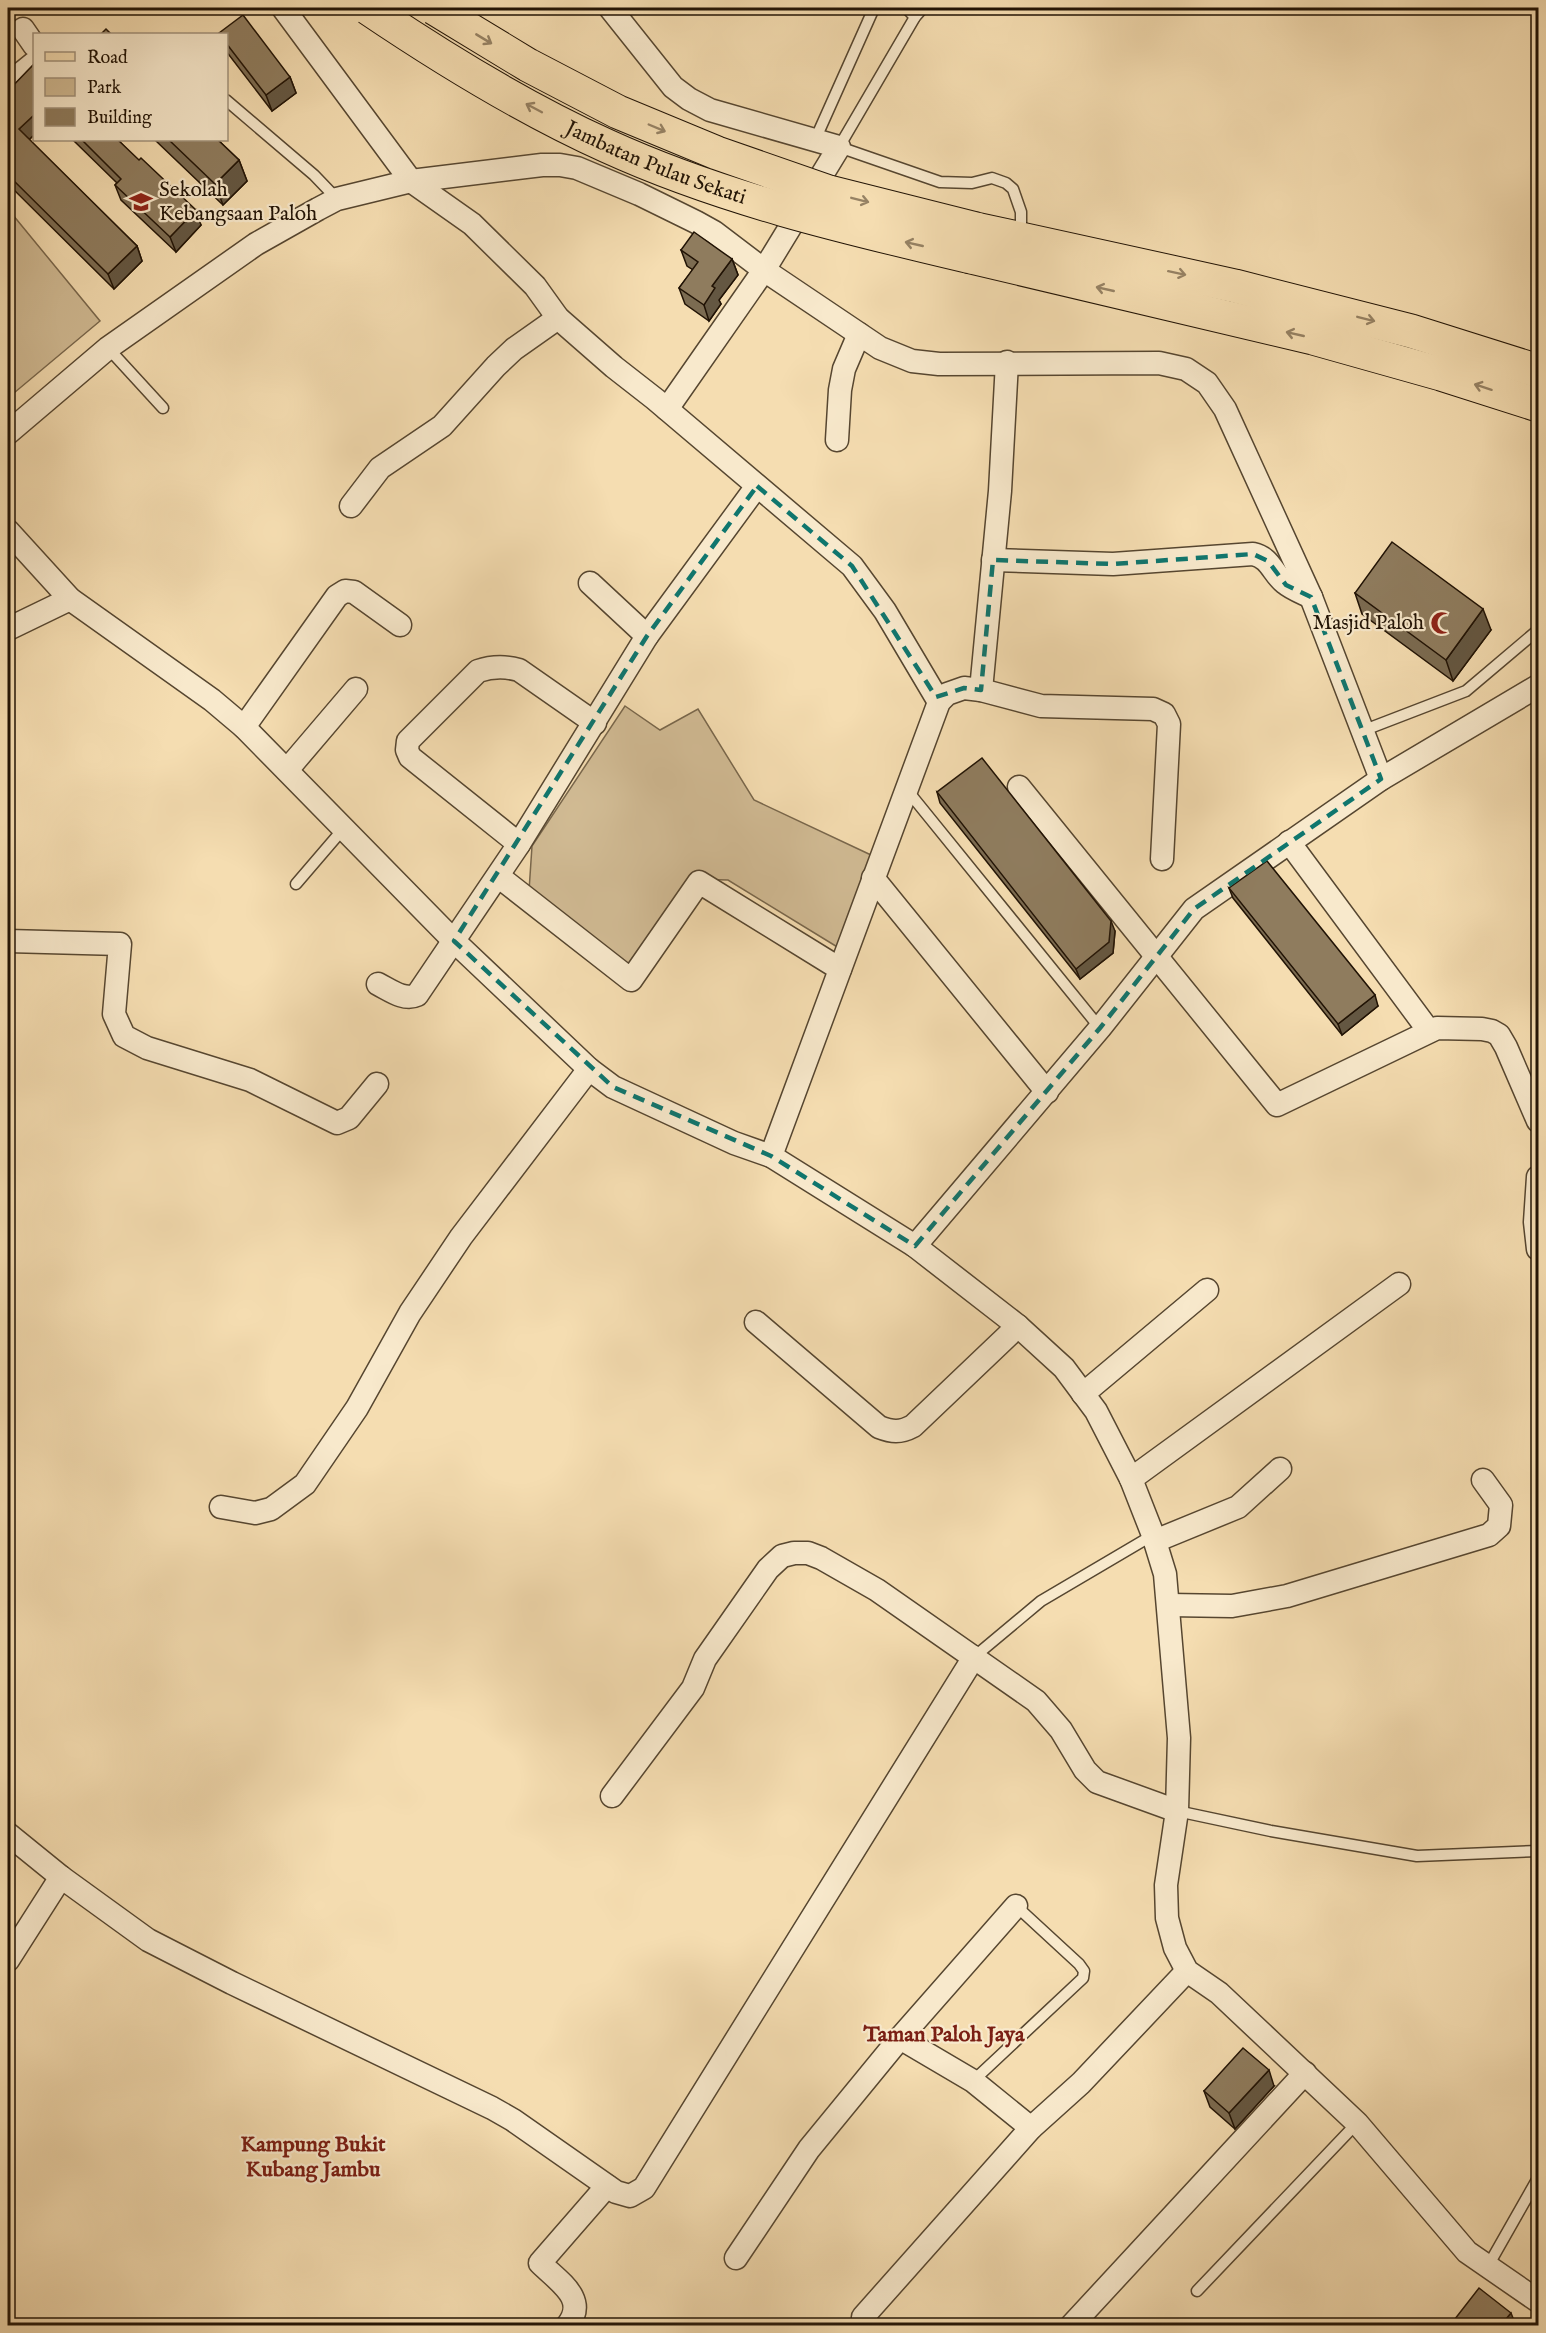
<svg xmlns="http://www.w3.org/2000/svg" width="1546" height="2333" font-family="'IM FELL English',serif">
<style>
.green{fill:#d1bb94;stroke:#79674c;stroke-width:1.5}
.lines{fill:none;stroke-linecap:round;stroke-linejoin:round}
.lane-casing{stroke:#564630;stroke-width:13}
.street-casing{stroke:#564630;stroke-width:25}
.primary-casing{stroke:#211305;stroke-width:35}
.lane{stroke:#f8e9cc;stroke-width:10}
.street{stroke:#f8e9cc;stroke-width:22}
.primary{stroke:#f5ddb1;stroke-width:33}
.primary-bridge-casing{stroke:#211305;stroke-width:35;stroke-linecap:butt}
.primary-bridge{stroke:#f5ddb1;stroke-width:33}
.wall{fill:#7b6b51;stroke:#211305;stroke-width:1.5}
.shaded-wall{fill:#645742;stroke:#211305;stroke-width:1.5}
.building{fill:#8f7c5e;stroke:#211305;stroke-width:1.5}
.oneway{stroke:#968264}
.marked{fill:none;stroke:#0f766e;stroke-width:4.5;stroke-dasharray:12 8;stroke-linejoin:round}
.labels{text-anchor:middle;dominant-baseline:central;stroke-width:4.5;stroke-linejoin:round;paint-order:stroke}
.street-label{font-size:21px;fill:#211305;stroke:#f8e9cc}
.poi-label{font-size:21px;fill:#211305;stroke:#f8e9cc;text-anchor:start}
.neighbourhood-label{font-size:22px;font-weight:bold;fill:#7a1f14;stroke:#f8e9cc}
</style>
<rect width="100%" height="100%" fill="#f5ddb1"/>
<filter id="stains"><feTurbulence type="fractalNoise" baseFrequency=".00333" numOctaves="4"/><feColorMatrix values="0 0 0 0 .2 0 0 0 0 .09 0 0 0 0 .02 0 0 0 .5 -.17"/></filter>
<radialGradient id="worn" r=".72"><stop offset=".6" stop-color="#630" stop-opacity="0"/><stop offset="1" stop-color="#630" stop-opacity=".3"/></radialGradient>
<!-- green -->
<g class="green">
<path d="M8,209L100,321L8,398Z"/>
<path d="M625,706L660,730L698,709L754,800L871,855L839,948L728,880L688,879L633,969L529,891L532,846Z"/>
</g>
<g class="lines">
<!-- lane casing -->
<g class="lane-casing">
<g id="lane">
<path d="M906,8L915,17"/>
<path d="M923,8L915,17L839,147L940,182L972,183L992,178L1006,183L1013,189L1021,212V235"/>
<path d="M226,100L314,175L337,199"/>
<path d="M815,140L874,8"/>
<path d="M108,348L163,408"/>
<path d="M1362,731L1466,691L1538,630"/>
<path d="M907,790L1100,1028"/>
<path d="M296,884L344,828"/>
<path d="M974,1657L1041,1601L1153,1535"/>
<path d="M1177,1811L1271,1831L1417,1856L1538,1851"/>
<path d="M973,2081L1083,1978L1084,1971L1079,1964L1016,1906"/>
<path d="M1488,2266L1538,2178"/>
<path d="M1197,2291L1357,2123"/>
</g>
</g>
<!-- street casing -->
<g class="street-casing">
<g id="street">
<path d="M283,8L411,181L472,224L535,286L558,318L614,367L655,399L852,566L885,611L939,702"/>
<path d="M610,8L673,87L689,99L710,110L839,147L764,270L667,409"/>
<path d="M23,29L34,45"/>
<path d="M8,84L34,63"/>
<path d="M8,433L108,348L256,244L318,209L337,199L411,181L542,165H560L577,168L639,194L696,222L714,232L764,270L880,348L912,361L939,364L1159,363L1186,369L1207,383L1225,409L1311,597L1381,779"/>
<path d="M837,440L840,390L844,369L859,334"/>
<path d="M351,506L380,468L442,426L496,366L514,349L558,318"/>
<path d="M8,531L70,599L212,700L244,727L454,941L589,1069L613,1087L734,1143L771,1156L915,1246L1018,1326L1064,1368L1096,1411L1131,1479L1153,1535L1165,1574L1179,1738L1177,1811L1166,1885L1167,1918L1175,1948L1187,1971L1219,1993L1357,2123L1467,2252L1538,2301"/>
<path d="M993,560L1113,564L1253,554C1271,558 1272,573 1285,583C1292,589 1303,593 1311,597"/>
<path d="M590,583L647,636"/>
<path d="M8,629L70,599"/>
<path d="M981,690L1000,491L1007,362"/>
<path d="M244,727L337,596L345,591L354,592L400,625"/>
<path d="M287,770L356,689"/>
<path d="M1019,787L1277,1105L1437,1028L1482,1029L1492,1031L1499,1035L1506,1047L1538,1121"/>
<path d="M1289,842L1429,1031"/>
<path d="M519,844L410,757L407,750L408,741L478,671C493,666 505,666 519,670L595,723"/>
<path d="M498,876L631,980L699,882L840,969"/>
<path d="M873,878L1047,1092"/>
<path d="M8,941L120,944L114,1014L124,1036L147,1048L250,1080L337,1123L349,1118L377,1084"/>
<path d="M378,984C390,990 404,1001 417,995L519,844L647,636L757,486"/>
<path d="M771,1156L939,702L947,694L964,688L981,690L1041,706L1153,709L1164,714L1169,724L1162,859"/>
<path d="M1538,1177L1535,1222L1538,1249"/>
<path d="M915,1246L1100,1028L1194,909L1381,779L1538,686"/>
<path d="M756,1322L879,1427C892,1432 900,1433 913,1426L1018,1326"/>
<path d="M1083,1394L1207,1290"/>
<path d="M1131,1479L1399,1284"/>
<path d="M221,1507L255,1513L271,1509L305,1484L357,1408L410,1313L461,1237L589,1069"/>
<path d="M1155,1541L1238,1507L1280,1469"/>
<path d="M1169,1605L1232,1606L1287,1596L1489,1535L1499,1526L1501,1505L1483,1480"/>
<path d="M612,1796L693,1688L705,1659L768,1569L782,1556L794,1553H808L821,1558L877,1590L1036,1701L1061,1730L1085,1770L1097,1782L1177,1811"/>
<path d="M8,1834L61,1877L148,1940L232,1983L492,2108L513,2120L616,2192L630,2196L644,2188L974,1657"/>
<path d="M8,1960L61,1877"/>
<path d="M900,2038L973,2081L1031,2128"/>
<path d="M736,2258L809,2149L900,2038L1016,1906"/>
<path d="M863,2317L1031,2128L1081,2083L1187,1971"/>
<path d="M567,2326C589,2299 559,2282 540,2263L607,2186"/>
<path d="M1071,2326L1305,2073"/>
</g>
</g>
<!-- primary casing -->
<g class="primary-casing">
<g id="primary">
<path d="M976,229L1235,286L1411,331L1538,371"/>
<path d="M971,257L1313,338L1441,374L1538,405"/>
</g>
</g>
<!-- lane -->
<use href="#lane" class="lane"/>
<!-- street -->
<use href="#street" class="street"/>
<!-- primary -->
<use href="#primary" class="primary"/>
<!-- primary-bridge casing -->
<g class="primary-bridge-casing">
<g id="primary-bridge">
<path id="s1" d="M368,8C442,58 525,109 607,146C723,199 848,228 971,257"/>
<path d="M434,8L528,65L618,112L717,153L829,192L976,229"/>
</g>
</g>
<!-- primary-bridge -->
<use href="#primary-bridge" class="primary-bridge"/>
</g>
<!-- wall -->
<g class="wall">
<path d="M226,34L290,77L296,93L272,111L226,51Z"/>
<path d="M34,64V135L29,140L137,246L142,261L114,289L8,184V91Z"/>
<path d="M73,140H118L201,225L176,252L121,200L115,185L117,183Z"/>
<path d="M155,140H218L239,160L247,181L223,205Z"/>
<path d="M681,250L732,259L738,275L719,300L721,304L709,321L685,304L679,288L693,270L687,266Z"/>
<path d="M1355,593L1491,630L1453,681L1362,614Z"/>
<path d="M937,792L1115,931L1113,953L1080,979L940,803Z"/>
<path d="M1229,888L1378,1006L1342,1035L1233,898Z"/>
<path d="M1274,2086L1235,2129L1210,2107L1204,2091Z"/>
</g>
<!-- shaded-wall -->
<g class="shaded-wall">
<path d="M290,77L296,93L272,111L266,95Z"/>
<path d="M34,115V135L24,144L19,129Z"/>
<path d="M239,160L247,181L223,205L215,184Z"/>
<path d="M196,210L201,225L176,252L170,237Z"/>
<path d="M137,246L142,261L114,289L108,274Z"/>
<path d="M732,259L738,275L719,300L721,304L709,321L704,305L712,286Z"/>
<path d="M1483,609L1491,630L1453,681L1446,660Z"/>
<path d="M1111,921L1115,931L1113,953L1080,979L1076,969Z"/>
<path d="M1375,995L1378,1006L1342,1035L1338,1024Z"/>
<path d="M1269,2070L1274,2086L1235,2129L1229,2113Z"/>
<path d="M1511,2313L1515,2323L1513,2325H1501Z"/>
</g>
<!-- building -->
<g class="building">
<path d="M243,15L290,77L266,95L226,43V34H220L219,33Z"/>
<path d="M106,29L111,34H101Z"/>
<path d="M34,64V115L19,129L137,246L108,274L8,175V91Z"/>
<path d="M82,140H118L139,160L141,158L196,210L170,237L115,185L121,179Z"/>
<path d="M169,140H218L239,160L215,184Z"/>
<path d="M694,232L732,259L712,286L715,288L704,305L679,288L698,262L681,250Z"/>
<path d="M1392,542L1483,609L1446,660L1355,593Z"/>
<path d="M982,758L1111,921L1109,942L1076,969L937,792Z"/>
<path d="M1267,861L1375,995L1338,1024L1229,888Z"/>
<path d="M1243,2048L1269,2070L1229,2113L1204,2091Z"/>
<path d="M1479,2288L1511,2313L1501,2325H1453L1451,2324Z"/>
</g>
<!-- one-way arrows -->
<defs><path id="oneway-shaft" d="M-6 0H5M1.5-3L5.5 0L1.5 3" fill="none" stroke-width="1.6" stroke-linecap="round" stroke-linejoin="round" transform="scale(1.5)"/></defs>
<g class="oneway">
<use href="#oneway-shaft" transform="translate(484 39) rotate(31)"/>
<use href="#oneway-shaft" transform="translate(534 108) rotate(-152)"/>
<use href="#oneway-shaft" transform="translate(657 128) rotate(23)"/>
<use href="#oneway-shaft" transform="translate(860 200) rotate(14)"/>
<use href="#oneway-shaft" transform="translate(914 244) rotate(-167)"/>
<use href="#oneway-shaft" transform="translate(1177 273) rotate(12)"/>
<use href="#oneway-shaft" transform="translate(1105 289) rotate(-167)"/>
<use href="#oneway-shaft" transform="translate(1366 319) rotate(14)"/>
<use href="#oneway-shaft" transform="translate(1295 334) rotate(-167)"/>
<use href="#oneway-shaft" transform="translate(1483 387) rotate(-162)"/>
</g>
<!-- marked area -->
<path class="marked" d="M757,486L852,566L936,697L964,688L981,690L993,560L1113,564L1253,554L1268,561L1286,585L1311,597L1381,779L1194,909L1100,1028L915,1246L771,1156L613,1087L454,941L647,636Z"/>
<!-- icons -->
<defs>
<g id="school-bare" transform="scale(1.8)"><path d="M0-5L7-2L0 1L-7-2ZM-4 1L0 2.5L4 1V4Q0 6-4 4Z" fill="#8f2418" stroke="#f8e9cc" stroke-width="2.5" paint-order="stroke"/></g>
<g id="mosque-bare" transform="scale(1.8)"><path d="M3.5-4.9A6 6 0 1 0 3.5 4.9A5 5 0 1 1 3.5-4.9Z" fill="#8f2418" stroke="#f8e9cc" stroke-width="2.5" paint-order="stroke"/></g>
</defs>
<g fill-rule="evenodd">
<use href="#school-bare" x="141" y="202"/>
<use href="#mosque-bare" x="1442" y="623"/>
</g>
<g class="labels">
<!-- street labels -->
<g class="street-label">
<text stroke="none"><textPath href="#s1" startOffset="328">Jambatan Pulau Sekati</textPath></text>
</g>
<!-- poi labels -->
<g class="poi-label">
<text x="159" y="190">Sekolah<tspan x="159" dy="24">Kebangsaan Paloh</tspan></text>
<text x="1424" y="623" text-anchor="end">Masjid Paloh</text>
</g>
<!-- neighbourhood labels -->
<g class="neighbourhood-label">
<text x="944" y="2035">Taman Paloh Jaya</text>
<text x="313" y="2145">Kampung Bukit<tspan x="313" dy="25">Kubang Jambu</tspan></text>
</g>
</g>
<!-- margin -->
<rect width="1546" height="2333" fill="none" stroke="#f5ddb1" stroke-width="30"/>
<rect x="9" y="9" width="1528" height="2315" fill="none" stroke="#211305" stroke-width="3"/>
<rect x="15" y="15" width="1516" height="2303" fill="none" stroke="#211305" stroke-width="1.5"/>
<!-- legend -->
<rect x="33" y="33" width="195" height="108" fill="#f8e9cc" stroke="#a2937c" stroke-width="1.5"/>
<rect x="45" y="52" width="30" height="9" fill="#f5ddb1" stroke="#a2937c" stroke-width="1.5"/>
<text x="87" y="63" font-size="18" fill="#211305">Road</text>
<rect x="45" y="78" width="30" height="18" fill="#d1bb94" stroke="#a2937c" stroke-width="1.5"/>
<text x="87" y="93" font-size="18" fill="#211305">Park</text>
<rect x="45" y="108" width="30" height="18" fill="#8f7c5e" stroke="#a2937c" stroke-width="1.5"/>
<text x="87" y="123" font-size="18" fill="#211305">Building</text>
<rect width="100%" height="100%" filter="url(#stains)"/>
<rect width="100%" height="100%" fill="url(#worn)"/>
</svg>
